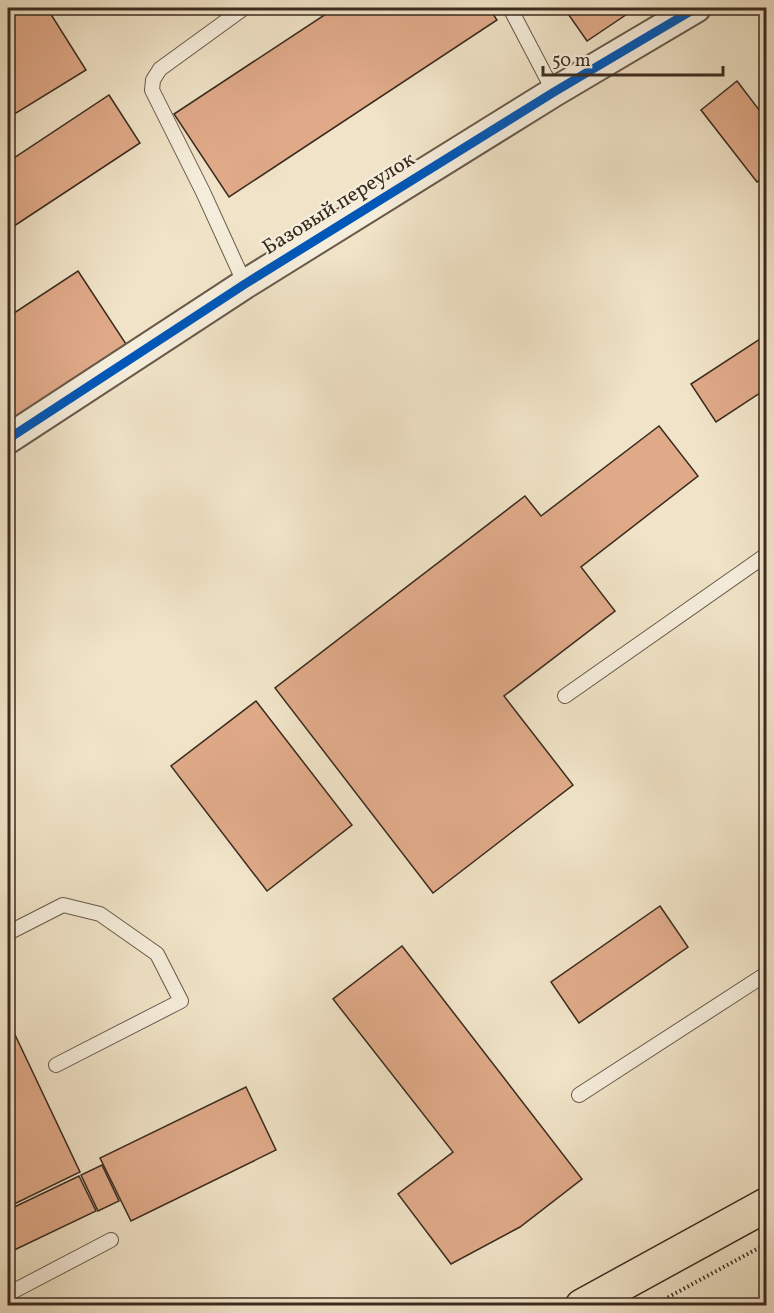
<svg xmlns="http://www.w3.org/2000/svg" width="774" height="1313" font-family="Vollkorn,serif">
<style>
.building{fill:#e0aa89;stroke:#3a2b1f;stroke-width:1.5}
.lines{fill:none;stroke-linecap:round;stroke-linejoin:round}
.lane-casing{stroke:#685949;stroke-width:16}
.street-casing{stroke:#685949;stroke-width:32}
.primary-casing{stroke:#3a2b1f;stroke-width:36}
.path{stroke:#3a2b1f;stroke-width:4;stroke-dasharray:1.5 3;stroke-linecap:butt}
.lane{stroke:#f5eddb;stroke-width:14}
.street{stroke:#f5eddb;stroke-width:28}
.primary{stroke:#f0e3c7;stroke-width:33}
.cycleway-casing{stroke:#f5eddb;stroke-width:13}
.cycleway{stroke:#0057b8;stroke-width:9}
.labels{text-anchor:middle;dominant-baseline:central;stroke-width:4.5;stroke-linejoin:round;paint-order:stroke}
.street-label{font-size:21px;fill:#3a2b1f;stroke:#f5eddb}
</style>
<rect width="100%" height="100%" fill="#f0e3c7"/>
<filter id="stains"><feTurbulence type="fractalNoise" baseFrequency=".00333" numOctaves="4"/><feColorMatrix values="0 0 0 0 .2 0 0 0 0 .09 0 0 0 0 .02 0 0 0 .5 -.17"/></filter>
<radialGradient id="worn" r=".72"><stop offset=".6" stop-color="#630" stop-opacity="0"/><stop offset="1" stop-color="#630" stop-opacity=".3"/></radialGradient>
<!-- building -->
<g class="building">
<path d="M8,8H47L86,70L8,118Z"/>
<path d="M335,8H489L497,20L229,197L174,114Z"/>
<path d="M564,8H636L587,41Z"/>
<path d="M737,81L766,119V175L757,182L701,110Z"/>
<path d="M109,95L140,143L8,230V162Z"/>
<path d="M78,271L126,344L8,422V317Z"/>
<path d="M766,335V389L716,422L691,384Z"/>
<path d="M659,426L698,476L581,567L615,611L504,696L573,785L433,893L275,688L525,496L541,516Z"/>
<path d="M256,701L352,825L267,891L171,766Z"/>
<path d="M660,906L688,947L579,1023L551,982Z"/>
<path d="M402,946L582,1179L520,1227L451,1264L398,1194L453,1152L333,999Z"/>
<path d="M8,1020L80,1172L8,1207Z"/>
<path d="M246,1087L276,1150L131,1221L100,1158Z"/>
<path d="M102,1165L119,1201L98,1211L81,1175Z"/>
<path d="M79,1176L96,1211L8,1253V1210Z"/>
</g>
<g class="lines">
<!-- lane casing -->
<g class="lane-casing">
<g id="lane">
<path d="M244,8L160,69L153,80L152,90L203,192L245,284"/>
<path d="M510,8L554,92"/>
<path d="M565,696L766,555"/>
<path d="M8,933L63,905L100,914L157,954L181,1001L56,1065"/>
<path d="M579,1095L766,974"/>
<path d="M8,1294L111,1240"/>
</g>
</g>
<!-- street casing -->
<g class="street-casing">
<path id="street" d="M8,439L245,284L554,92L696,8"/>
</g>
<!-- primary casing -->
<g class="primary-casing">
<path id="primary" d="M582,1306L766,1205"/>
</g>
<!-- path -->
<path class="path" d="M652,1306L766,1244"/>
<!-- lane -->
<use href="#lane" class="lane"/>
<!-- street -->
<use href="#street" class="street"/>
<!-- primary -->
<use href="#primary" class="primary"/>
<!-- cycleway casing -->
<g class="cycleway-casing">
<path id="cycleway" d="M8,439L245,284L554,92L696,8"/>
</g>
<!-- cycleway -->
<use href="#cycleway" class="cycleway"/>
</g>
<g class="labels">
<!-- street labels -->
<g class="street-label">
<text transform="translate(339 204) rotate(-32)">Базовый переулок</text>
</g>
</g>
<!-- margin -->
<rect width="774" height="1313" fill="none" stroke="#f0e3c7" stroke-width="30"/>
<rect x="9" y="9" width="756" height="1295" fill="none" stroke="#3a2b1f" stroke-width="3"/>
<rect x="15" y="15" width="744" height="1283" fill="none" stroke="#3a2b1f" stroke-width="1.5"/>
<!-- scale -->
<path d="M543 66v9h180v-9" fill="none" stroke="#3a2b1f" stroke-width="3"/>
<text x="552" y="66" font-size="18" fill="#3a2b1f" stroke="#f5eddb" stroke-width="4.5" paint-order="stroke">50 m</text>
<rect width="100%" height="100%" filter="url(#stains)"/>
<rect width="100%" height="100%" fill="url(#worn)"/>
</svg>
